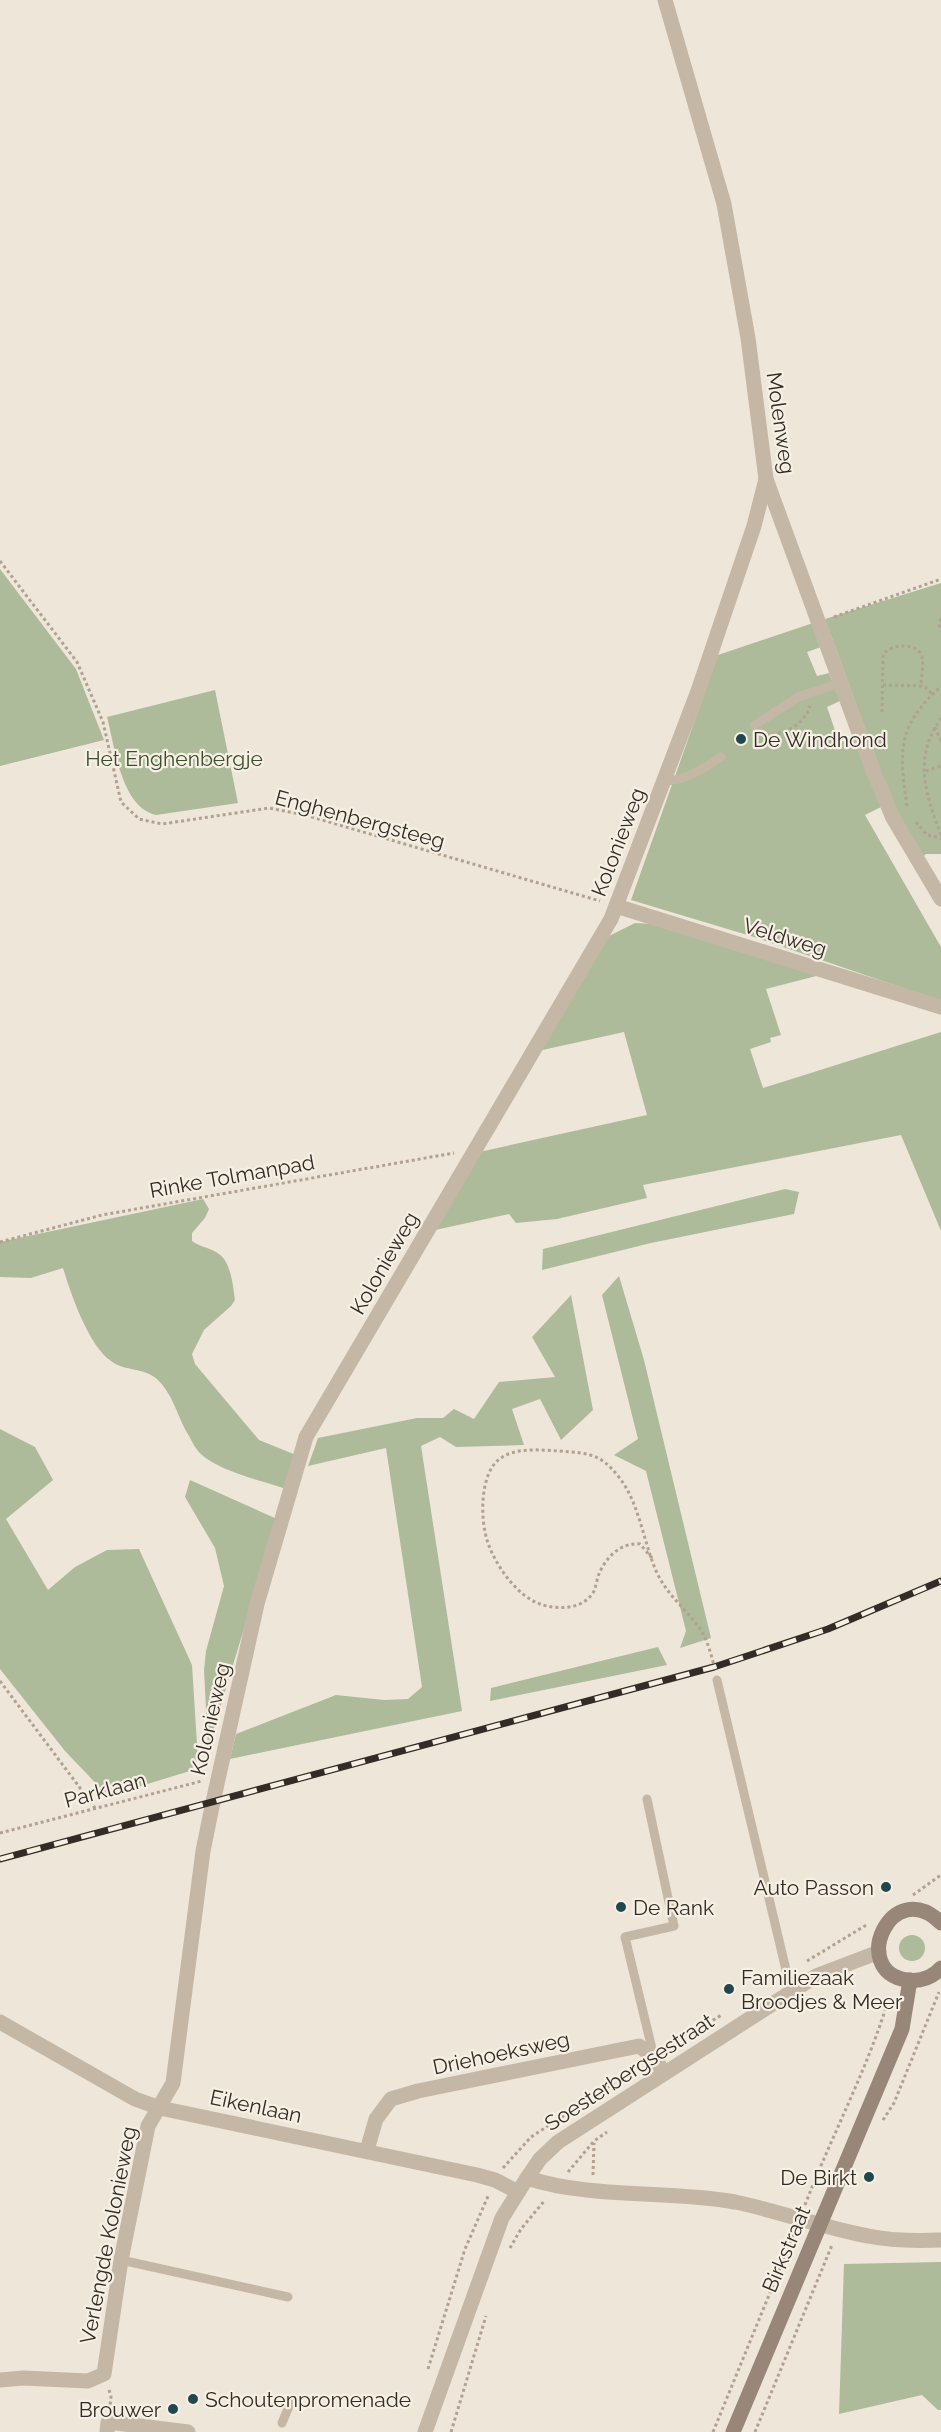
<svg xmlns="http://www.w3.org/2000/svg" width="941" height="2432" font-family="Raleway,sans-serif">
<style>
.green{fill:#adbb9b}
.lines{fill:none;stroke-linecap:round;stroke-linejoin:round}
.path{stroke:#b0a191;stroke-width:3;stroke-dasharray:3 3;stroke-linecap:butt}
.service{stroke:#c4b7a6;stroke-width:9}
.minor{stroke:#c4b7a6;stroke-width:15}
.tertiary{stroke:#c4b7a6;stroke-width:15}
.secondary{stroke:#988678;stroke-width:15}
.rail-casing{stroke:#322b26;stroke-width:7}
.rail{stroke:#f6f0e4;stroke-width:4.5;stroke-dasharray:14;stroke-linecap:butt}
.poi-dot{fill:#20474e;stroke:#f6f0e4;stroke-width:2}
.labels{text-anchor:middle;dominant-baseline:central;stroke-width:4.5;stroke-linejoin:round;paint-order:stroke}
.street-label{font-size:21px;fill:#322b26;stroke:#f6f0e4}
.poi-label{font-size:21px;fill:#322b26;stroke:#f6f0e4;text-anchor:start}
.park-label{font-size:21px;fill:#3e4d2d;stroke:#f6f0e4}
</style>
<rect width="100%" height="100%" fill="#eee6d9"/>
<!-- green -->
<g class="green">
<path d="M0,569L76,669L104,740L0,766Z"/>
<path d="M941,583V854H926L924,856L897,816L825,619Z"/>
<path d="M813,623L821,647L807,652L817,676L829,673L840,701L827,707L839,742L856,739L883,806L865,815L941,947V1001L754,937L631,900L718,655Z"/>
<path d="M215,690L238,803L156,815C121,807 115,747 107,717Z"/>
<path d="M635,923L657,924L824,974L766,989L781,1035L770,1038L771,1042L750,1049L763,1088L941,1032V1231L901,1135L643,1185L647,1198L557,1219L516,1223L509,1214L435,1230L479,1152L647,1115L624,1032L538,1051L607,937Z"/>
<path d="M785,1189L799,1192L794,1214L651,1243L542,1270L543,1249Z"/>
<path d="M203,1199L209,1209L205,1218L192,1233V1241C200,1247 211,1248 219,1254C231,1262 233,1286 235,1300L231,1306L204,1330L192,1354L195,1364L259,1440L296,1455L286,1489C263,1481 214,1470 198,1451C193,1445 190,1437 186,1431C177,1414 172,1393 157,1379C143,1367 126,1372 111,1361C88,1345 71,1294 63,1268L31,1278L0,1277V1242Z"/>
<path d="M619,1276L644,1360L711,1638L680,1648L686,1631L646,1471L614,1455L638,1439L602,1295Z"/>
<path d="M571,1295L593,1410L561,1440L540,1399L512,1409L524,1445L456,1447L440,1437L421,1446L462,1711L230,1759L236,1734L336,1695L384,1700L408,1699L422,1687L386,1448L308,1466L318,1438L417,1418H443L454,1409L474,1419L499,1382L555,1377L532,1337Z"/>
<path d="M0,1429L35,1447L53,1480L6,1519L48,1590L75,1567L107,1550L139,1549L192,1665L198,1760L190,1771L108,1796L65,1751L0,1669Z"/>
<path d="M190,1480L277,1519L208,1748L204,1670L206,1651L224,1586L215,1548L185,1497Z"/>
<path d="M658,1647L667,1665L490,1701L491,1688Z"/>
<circle cx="912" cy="1948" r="13"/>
<path d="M941,2262V2410H938L922,2395L839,2414L844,2264Z"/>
</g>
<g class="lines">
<!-- path -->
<g class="path">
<path d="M0,561L77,662L103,722L121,802L139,819L162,824L269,808L305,815L600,901"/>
<path d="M834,617L941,579"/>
<path d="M941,619L939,623L941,631"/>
<path d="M883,685L921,686L925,687L932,694"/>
<path d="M882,712L883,656C888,643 919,642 922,657C924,665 921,677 921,686"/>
<path d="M941,718C913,758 925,793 941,835"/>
<path d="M935,727L941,741"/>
<path d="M766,735C785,734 804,725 810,706"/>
<path d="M926,771L941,766"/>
<path d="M907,806C899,750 897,727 941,686"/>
<path d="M916,822L927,835L941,838"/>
<path d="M0,1242L102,1215L454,1153"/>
<path d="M652,1558L640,1544C621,1542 606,1557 599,1574C597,1579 596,1586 594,1591C584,1610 557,1610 540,1604C517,1596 496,1566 488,1543C480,1521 479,1472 501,1458C517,1447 540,1450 559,1451C587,1453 600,1453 618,1476C640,1503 643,1542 657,1573C667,1594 685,1609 699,1627C708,1640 711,1655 715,1669"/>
<path d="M0,1681L95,1808"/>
<path d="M0,1833L202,1781"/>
<path d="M913,1895L941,1875"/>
<path d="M807,1961L868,1924"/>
<path d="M667,2049L723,2014"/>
<path d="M883,2120L894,2103L939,1992"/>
<path d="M503,2168L531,2137L639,2067"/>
<path d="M568,2172L594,2141L607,2132"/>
<path d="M593,2175L594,2143"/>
<path d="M805,2205C832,2134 869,2067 890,1994"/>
<path d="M510,2248L521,2229L545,2200"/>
<path d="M428,2369L465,2249L489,2194"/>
<path d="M109,2390L111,2396L110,2406"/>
<path d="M451,2432L486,2316"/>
<path d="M713,2432L794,2234"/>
<path d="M755,2432L832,2245"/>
</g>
<!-- service -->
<g class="service">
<path d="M755,725L798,697L840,683"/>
<path d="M664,781C685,781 704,768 721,757"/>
<path d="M717,1680L787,1974L796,1988"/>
<path d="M647,1799L674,1926L625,1937L654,2057"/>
<path d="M121,2260L288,2297"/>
<path d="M282,2423L292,2399"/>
</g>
<!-- minor -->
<g class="minor">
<path d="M665,0L724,204L748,338L766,479L870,763L893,818L941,899"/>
<path d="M616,906L941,1007"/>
<path d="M0,2022L135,2099L160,2108L477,2175L495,2180L518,2192"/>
<path d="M367,2150L376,2119L391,2099L418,2091L639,2046L654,2057L664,2073"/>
<path d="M527,2178C592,2199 667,2190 735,2202C780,2211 823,2228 868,2236C892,2241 916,2241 941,2240"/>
<path d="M0,2380L23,2378L88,2381L104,2374L121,2260L148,2126L173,2083L203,1851L213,1802L257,1604L306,1437L611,919L698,691L754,526L766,479"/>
<path d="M107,2432L108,2422L188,2432"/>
</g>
<!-- tertiary -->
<path class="tertiary" d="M425,2432L502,2218L527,2178L540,2159L558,2142L816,1976L879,1952"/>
<!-- secondary -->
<g class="secondary">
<path d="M941,1923C892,1874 848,1971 907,1980C921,1982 932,1978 941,1968"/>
<path d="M733,2432L902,2029L910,1980"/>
</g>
<!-- rail casing -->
<g class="rail-casing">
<path id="rail" d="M0,1859L714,1667L828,1629L941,1581"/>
</g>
<!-- rail -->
<use href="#rail" class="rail"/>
</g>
<!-- markers -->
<g class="poi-dot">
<circle cx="741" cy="739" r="6"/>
<circle cx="886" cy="1887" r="6"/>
<circle cx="621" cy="1907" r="6"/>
<circle cx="729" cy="1989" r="6"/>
<circle cx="869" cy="2177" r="6"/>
<circle cx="193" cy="2399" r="6"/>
<circle cx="173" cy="2409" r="6"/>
</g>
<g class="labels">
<!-- street labels -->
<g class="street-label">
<text transform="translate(781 423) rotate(82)">Molenweg</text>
<text transform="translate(360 819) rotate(15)">Enghenbergsteeg</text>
<text transform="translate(618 842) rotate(-69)">Kolonieweg</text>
<text transform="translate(785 937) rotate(17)">Veldweg</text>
<text transform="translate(232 1176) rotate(-10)">Rinke Tolmanpad</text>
<text transform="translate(384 1263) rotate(-60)">Kolonieweg</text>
<text transform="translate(210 1719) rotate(-77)">Kolonieweg</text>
<text transform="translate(105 1790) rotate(-15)">Parklaan</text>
<text transform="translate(501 2053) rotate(-12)">Driehoeksweg</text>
<text transform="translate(629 2072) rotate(-33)">Soesterbergsestraat</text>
<text transform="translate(256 2106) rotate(12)">Eikenlaan</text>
<text transform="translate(108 2235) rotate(-79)">Verlengde Kolonieweg</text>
<text transform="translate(786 2249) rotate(-67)">Birkstraat</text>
</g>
<!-- poi labels -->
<g class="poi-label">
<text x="753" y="739">De Windhond</text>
<text x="874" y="1887" text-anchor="end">Auto Passon</text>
<text x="633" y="1907">De Rank</text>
<text x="741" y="1977">Familiezaak<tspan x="741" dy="24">Broodjes &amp; Meer</tspan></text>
<text x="857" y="2177" text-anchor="end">De Birkt</text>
<text x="205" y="2399">Schoutenpromenade</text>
<text x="161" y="2409" text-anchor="end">Brouwer</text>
</g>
<!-- park labels -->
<g class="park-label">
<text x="174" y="758">Het Enghenbergje</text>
</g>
</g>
</svg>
